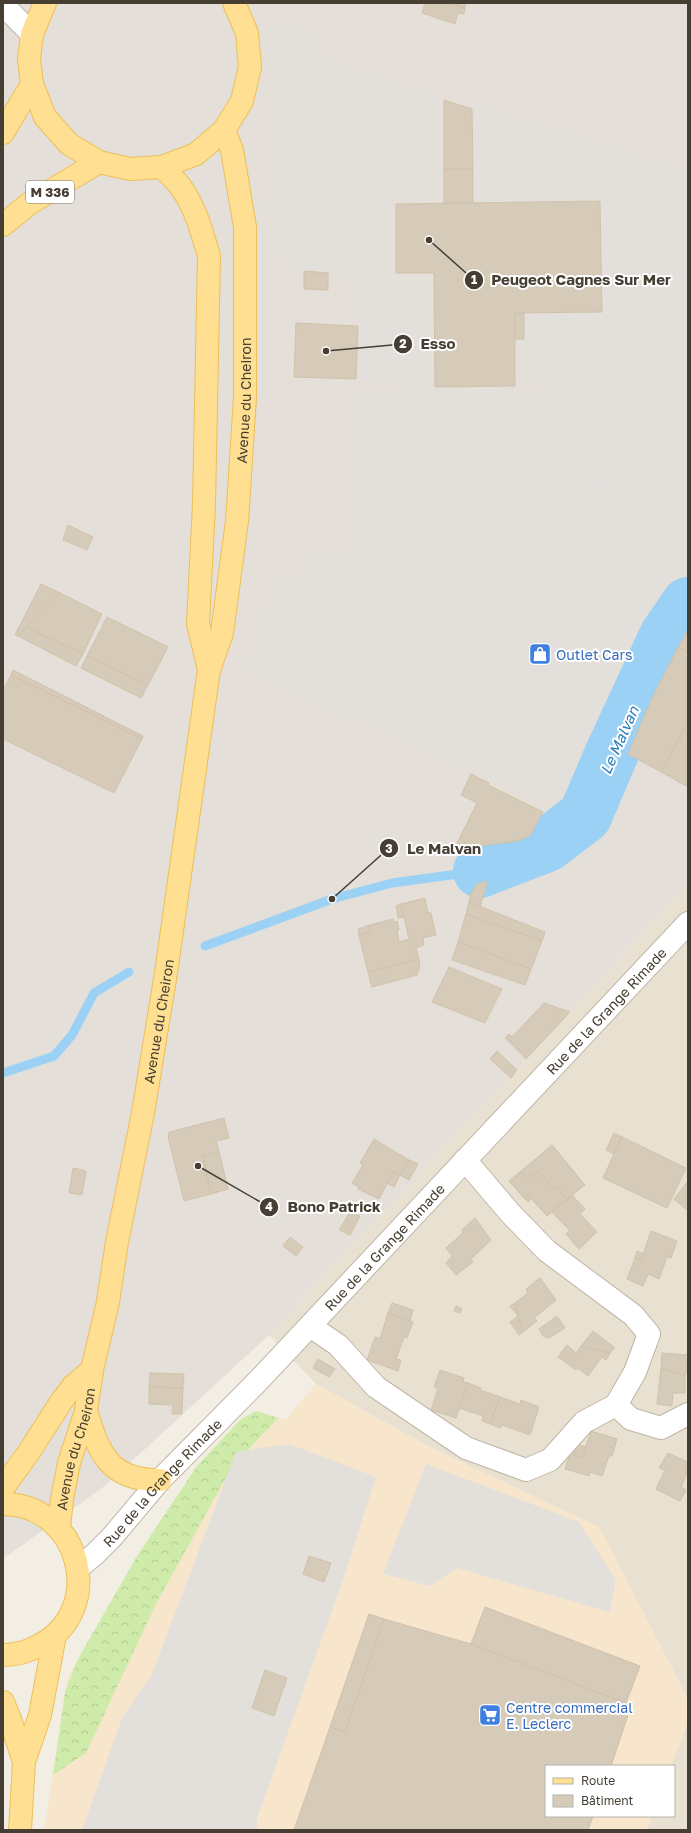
<svg xmlns="http://www.w3.org/2000/svg" width="691" height="1833" font-family="'Golos Text',sans-serif">
<style>
.residential{fill:#e8e0d1}
.commercial{fill:#f7e5cc}
.industrial{fill:#e5dfd9}
.forest{fill:url(#forest-crowns)}
.parking{fill:#e3e0dc}
.lines{fill:none;stroke-linecap:round;stroke-linejoin:round}
.stream{stroke:#9bd1f5;stroke-width:9}
.river{stroke:#9bd1f5;stroke-width:54}
.building{fill:#d6cab8;stroke:#d1c2ab}
.minor-casing{stroke:#bfb6a6;stroke-width:24}
.major-casing{stroke:#ecbf59;stroke-width:24}
.minor{stroke:#fff;stroke-width:22}
.major{stroke:#ffdf91;stroke-width:22}
.labels{text-anchor:middle;dominant-baseline:central;stroke-width:4;stroke-linejoin:round;paint-order:stroke}
.shield{fill:#fff;stroke:#7e7870;stroke-width:1}
.shield-label{font-size:13px;font-weight:bold;fill:#463e33}
.street-label{font-size:14px;fill:#463e33;stroke:#fff}
.shop-label{font-size:14px;fill:#366cbe;stroke:#fff;text-anchor:start}
.water-label{font-size:15px;font-style:italic;fill:#257cb9;stroke:#fff}
.leader{fill:none;stroke:#463e33;stroke-width:1.5}
.callout-dot{fill:#463e33;stroke:#fff;stroke-width:1.5}
.mark-label{font-size:12px;text-anchor:middle;font-weight:bold;fill:#fff}
.callout-label{font-size:15px;text-anchor:middle;font-weight:bold;fill:#463e33;stroke:#fff;stroke-width:4;stroke-linejoin:round;paint-order:stroke}
</style>
<defs>
<pattern id="forest-crowns" width="20" height="18" patternUnits="userSpaceOnUse"><rect width="20" height="18" fill="#ceeba9"/><path d="M2 6a3 3 0 1 1 6 0M12 15a3 3 0 1 1 6 0" fill="none" stroke="#b2cb92"/></pattern>
</defs>
<rect width="100%" height="100%" fill="#f3eee4"/>
<!-- residential -->
<g class="residential">
<path d="M688,885V1699L599,1527L432,1448L316,1384L269,1335Z"/>
<path d="M688,1722V1830H647L652,1816H674V1766H671Z"/>
</g>
<!-- commercial -->
<path class="commercial" d="M316,1384L432,1448L599,1527L688,1699V1722L671,1766H546V1816H652L647,1830H44L68,1677L137,1556L240,1420L256,1411L285,1420Z"/>
<!-- industrial -->
<path class="industrial" d="M3,3H688V885L269,1335L106,1485L3,1559Z"/>
<!-- forest -->
<path class="forest" d="M256,1411L278,1418L258,1439L228,1474L156,1604L86,1753L53,1775L65,1692L78,1659L137,1556L197,1466L240,1420Z"/>
<!-- parking -->
<g class="parking">
<path d="M280,25L316,41L322,65L444,100L443,199L393,200L392,276L431,282V387L356,379L362,274L296,269L270,217L274,132L281,94Z"/>
<path d="M472,109L688,174V479H577L688,484V582L564,807L252,669L279,582L308,586L314,556L359,558V398L559,397L560,385L515,383V339H524V313L602,312L600,202L473,203Z"/>
<path d="M289,1444L376,1477L342,1583L257,1818V1830H82L122,1718L152,1674L236,1452Z"/>
<path d="M426,1464L579,1522L616,1580L610,1612L457,1568L430,1586L383,1574Z"/>
</g>
<g class="lines">
<!-- stream -->
<g class="stream">
<path d="M205,946L332,899L392,883L480,871"/>
<path d="M3,1073L54,1056L72,1035L94,993L129,972"/>
</g>
<!-- river -->
<path class="river" d="M480,871L547,845L585,816L611,755L666,636L688,604"/>
</g>
<!-- building -->
<g class="building">
<path d="M425,3H449L465,8L464,14L458,13L455,24L422,13Z"/>
<path d="M449,3H466L465,8Z"/>
<path d="M444,100L472,109L473,169H444Z"/>
<rect x="444" y="169" width="29" height="34"/>
<path d="M600,201L602,312L515,313V386L435,387L434,273H396V204Z"/>
<path d="M304,271L328,273V290L304,289Z"/>
<rect x="515" y="313" width="9" height="26"/>
<path d="M296,323L358,326L356,379L294,377Z"/>
<path d="M68,525L93,537L87,550L63,540Z"/>
<path d="M41,584L60,593L18,636L15,635Z"/>
<path d="M60,593L102,614L83,654L26,627Z"/>
<path d="M107,617L168,647L148,685L87,656Z"/>
<path d="M26,627L83,654L76,666L18,636Z"/>
<path d="M688,630V653L678,647Z"/>
<path d="M678,647L688,653V722L661,772L628,754L652,698Z"/>
<path d="M87,656L148,685L141,698L81,668Z"/>
<path d="M13,670L143,736L142,739L11,675Z"/>
<path d="M11,675L142,739L114,793L3,739V690Z"/>
<path d="M688,722V787L661,772Z"/>
<path d="M471,774L489,783L488,785L543,812L530,836L517,841L472,847L459,839L477,803L461,795Z"/>
<path d="M459,839L467,843L462,851L455,847Z"/>
<path d="M488,881L480,907L469,902L471,893L477,884Z"/>
<path d="M425,898L428,913H431L436,935L423,938L424,945L416,948L419,959L368,972L359,935L371,932L370,925L393,919L394,922L397,921L399,930H397L399,942L409,939L401,904Z"/>
<path d="M469,902L545,932L542,941L466,914Z"/>
<path d="M401,904L404,917L398,918L396,906Z"/>
<path d="M466,914L542,941L531,969L458,942Z"/>
<path d="M370,925L371,932L359,935L358,929Z"/>
<path d="M458,942L531,969L525,985L452,960Z"/>
<path d="M419,959L420,966L417,975L372,987L368,972Z"/>
<path d="M449,967L502,989L485,1023L432,1002Z"/>
<path d="M544,1003L570,1012L526,1059L505,1038L509,1034L512,1037Z"/>
<path d="M497,1051L517,1070L511,1078L490,1059Z"/>
<path d="M224,1118L229,1138L216,1141L219,1152L203,1156L211,1194L184,1201L168,1137L169,1132Z"/>
<path d="M614,1133L622,1137L614,1154L606,1150Z"/>
<path d="M622,1137L686,1168L667,1208L603,1178Z"/>
<path d="M374,1139L409,1160L400,1175L394,1171L379,1199L358,1189L359,1187L352,1183L363,1165L360,1163Z"/>
<path d="M552,1145L585,1185L567,1199L556,1187L554,1189L538,1171L528,1179L521,1171Z"/>
<path d="M219,1152L228,1189L211,1194L203,1156Z"/>
<path d="M409,1160L418,1164L409,1180L400,1175Z"/>
<path d="M73,1168L86,1171L82,1195L69,1193Z"/>
<path d="M394,1171L400,1175L394,1187L387,1183Z"/>
<path d="M521,1171L528,1179L538,1171L554,1189L556,1187L567,1199L547,1216L527,1194L524,1198L509,1181Z"/>
<path d="M688,1181V1208L687,1210L674,1199Z"/>
<path d="M527,1194L532,1198L528,1202L524,1198Z"/>
<path d="M572,1195L585,1209L580,1214L597,1232L579,1249L566,1234L570,1231L552,1212Z"/>
<path d="M350,1212L360,1216L350,1235L339,1230Z"/>
<path d="M475,1218L491,1240L471,1259L473,1262L456,1275L446,1263L452,1256L446,1248L463,1233L462,1230Z"/>
<path d="M651,1231L677,1241L671,1258L667,1257L659,1279L648,1274L643,1286L627,1279L635,1258L641,1260Z"/>
<path d="M290,1237L303,1247L296,1256L283,1246Z"/>
<path d="M637,1251L643,1254L641,1260L635,1258Z"/>
<path d="M540,1278L556,1300L534,1318L537,1321L523,1332L515,1303L528,1293L526,1289Z"/>
<path d="M392,1303L413,1310L410,1321L388,1313Z"/>
<path d="M515,1303L518,1316L510,1306Z"/>
<path d="M456,1306L462,1309L460,1313L454,1311Z"/>
<path d="M388,1313L413,1322L407,1338L404,1337L396,1359L401,1360L398,1371L367,1360L375,1337L380,1339Z"/>
<path d="M518,1316L523,1332L519,1335L510,1322Z"/>
<path d="M557,1316L565,1328L549,1338L544,1337L539,1329Z"/>
<path d="M593,1331L615,1348L610,1353L581,1346Z"/>
<path d="M567,1345L576,1353L581,1346L610,1353L606,1360L602,1357L588,1376L578,1368L576,1370L558,1357Z"/>
<path d="M662,1353L688,1355L687,1373H685V1376L661,1368Z"/>
<path d="M318,1359L335,1369L329,1377L313,1368Z"/>
<path d="M661,1368L685,1376V1393H673L672,1406L657,1404Z"/>
<path d="M440,1370L464,1378L463,1382L468,1383L456,1418L431,1410L438,1389L434,1387Z"/>
<path d="M150,1373L184,1374L183,1388L149,1387Z"/>
<path d="M468,1383L481,1388L480,1390L500,1397L490,1424L482,1421L483,1416L459,1408Z"/>
<path d="M149,1387L183,1388L182,1414H172L173,1405L149,1404Z"/>
<path d="M500,1397L520,1404L521,1400L539,1407L530,1435L502,1425L501,1428L490,1424Z"/>
<path d="M591,1431L617,1439L612,1456H609L602,1476L590,1472L589,1476L565,1469L570,1454L582,1458Z"/>
<path d="M576,1444L586,1447L582,1458L573,1454Z"/>
<path d="M668,1453L688,1462V1471L681,1487L686,1490L680,1501L656,1489L665,1470L659,1468Z"/>
<path d="M309,1556L331,1563L324,1582L303,1574Z"/>
<path d="M485,1607L640,1666L626,1703L471,1644Z"/>
<path d="M369,1614L384,1619L345,1732L330,1727Z"/>
<path d="M384,1619L471,1644L626,1703H632L611,1766H546V1816H593L588,1830H294L330,1727L345,1732Z"/>
<path d="M265,1670L287,1678L274,1716L252,1708Z"/>
</g>
<g class="lines">
<!-- minor casing -->
<g class="minor-casing">
<g id="minor">
<path d="M3,5L32,34"/>
<path d="M465,1160L511,1214L547,1251L633,1315L649,1334L635,1372L616,1405L631,1419L661,1428L688,1414"/>
<path d="M310,1326L338,1345L376,1387L466,1448L526,1470L550,1460L584,1422L616,1405"/>
<path id="s1" d="M78,1568L94,1555L112,1537L160,1480L258,1381L688,923"/>
</g>
</g>
<!-- major casing -->
<g class="major-casing">
<g id="major">
<path d="M45,3L32,34L29,59L32,84L45,117L69,144L99,162L130,169L162,167L196,154L224,130L242,101L250,67L247,33L234,3"/>
<path d="M3,133L32,84"/>
<path d="M162,167C168,173 175,179 180,186C195,206 202,232 209,256L204,504L198,624L209,670"/>
<path d="M3,225L30,203L99,162"/>
<path d="M86,1411C99,1453 109,1481 160,1480"/>
<path d="M3,1488L29,1452L61,1402L73,1386L92,1370"/>
<path d="M3,1504C81,1504 108,1611 38,1646C27,1652 15,1655 3,1655"/>
<path id="s2" d="M59,1529L62,1499L69,1463L86,1411L92,1370L108,1302L117,1242L143,1113L166,973L209,670L222,633L237,521L245,398V227L232,150L224,130"/>
<path d="M3,1702L10,1719L24,1762"/>
<path d="M20,1830L24,1762L40,1715L55,1635"/>
</g>
</g>
<!-- minor -->
<use href="#minor" class="minor"/>
<!-- major -->
<use href="#major" class="major"/>
</g>
<!-- icons -->
<defs>
<g id="shop-square" transform="scale(1.15)"><rect x="-9" y="-9" width="18" height="18" rx="4" fill="#3f7fe0" stroke="#fff"/><path d="M-5-2.5h2.3a2.7 3.5 0 0 1 5.4 0H5L5.5 6h-11ZM-1.5-2.5h3a1.5 2.3 0 0 0-3 0Z" fill="#fff"/></g>
<g id="supermarket-square" transform="scale(1.15)"><rect x="-9" y="-9" width="18" height="18" rx="4" fill="#3f7fe0" stroke="#fff"/><path d="M-6-5.5h2.5l.6 2H6L4.5 2H-2.5L-4.4-4H-6ZM-1.5 3.2a1.3 1.3 0 1 0 .1 0ZM3 3.2a1.3 1.3 0 1 0 .1 0Z" fill="#fff"/></g>
</defs>
<g fill-rule="evenodd">
<use href="#shop-square" x="540" y="654"/>
<use href="#supermarket-square" x="490" y="1715"/>
</g>
<g class="labels">
<!-- shield labels -->
<rect class="shield" x="26" y="181" width="48" height="22" rx="3"/>
<g class="shield-label">
<text x="50" y="192">M 336</text>
</g>
<!-- street labels -->
<g class="street-label">
<text stroke="none"><textPath href="#s2" startOffset="1146">Avenue du Cheiron</textPath></text>
<text stroke="none"><textPath href="#s1" startOffset="768">Rue de la Grange Rimade</textPath></text>
<text stroke="none"><textPath href="#s2" startOffset="518">Avenue du Cheiron</textPath></text>
<text stroke="none"><textPath href="#s1" startOffset="444">Rue de la Grange Rimade</textPath></text>
<text stroke="none"><textPath href="#s2" startOffset="82">Avenue du Cheiron</textPath></text>
<text stroke="none"><textPath href="#s1" startOffset="120">Rue de la Grange Rimade</textPath></text>
</g>
<!-- shop labels -->
<g class="shop-label">
<text x="556" y="654">Outlet Cars</text>
<text x="506" y="1707">Centre commercial<tspan x="506" dy="16">E. Leclerc</tspan></text>
</g>
<!-- water labels -->
<g class="water-label">
<text transform="translate(619 740) rotate(-66)">Le Malvan</text>
</g>
</g>
<!-- callouts -->
<path class="leader" d="M429 240L474 280M326 351L403 344M332 899L389 848M198 1166L269 1207"/>
<g class="callout-dot">
<circle cx="429" cy="240" r="4"/>
<circle cx="326" cy="351" r="4"/>
<circle cx="332" cy="899" r="4"/>
<circle cx="198" cy="1166" r="4"/>
<circle cx="474" cy="280" r="10"/>
<circle cx="403" cy="344" r="10"/>
<circle cx="389" cy="848" r="10"/>
<circle cx="269" cy="1207" r="10"/>
</g>
<g class="mark-label">
<text x="474" y="284">1</text>
<text x="403" y="348">2</text>
<text x="389" y="853">3</text>
<text x="269" y="1211">4</text>
</g>
<g class="callout-label">
<text x="581" y="285">Peugeot Cagnes Sur Mer</text>
<text x="438" y="349">Esso</text>
<text x="444" y="854">Le Malvan</text>
<text x="334" y="1212">Bono Patrick</text>
</g>
<!-- border -->
<rect width="691" height="1833" fill="none" stroke="#463e33" stroke-width="8"/>
<!-- legend -->
<rect x="545" y="1765" width="130" height="52" fill="#ffffff" stroke="#b5b2ad"/>
<rect x="553" y="1778" width="20" height="6" fill="#ffdf91" stroke="#b5b2ad"/>
<text x="581" y="1785" font-size="12" fill="#463e33">Route</text>
<rect x="553" y="1795" width="20" height="12" fill="#d6cab8" stroke="#b5b2ad"/>
<text x="581" y="1805" font-size="12" fill="#463e33">Bâtiment</text>
</svg>
